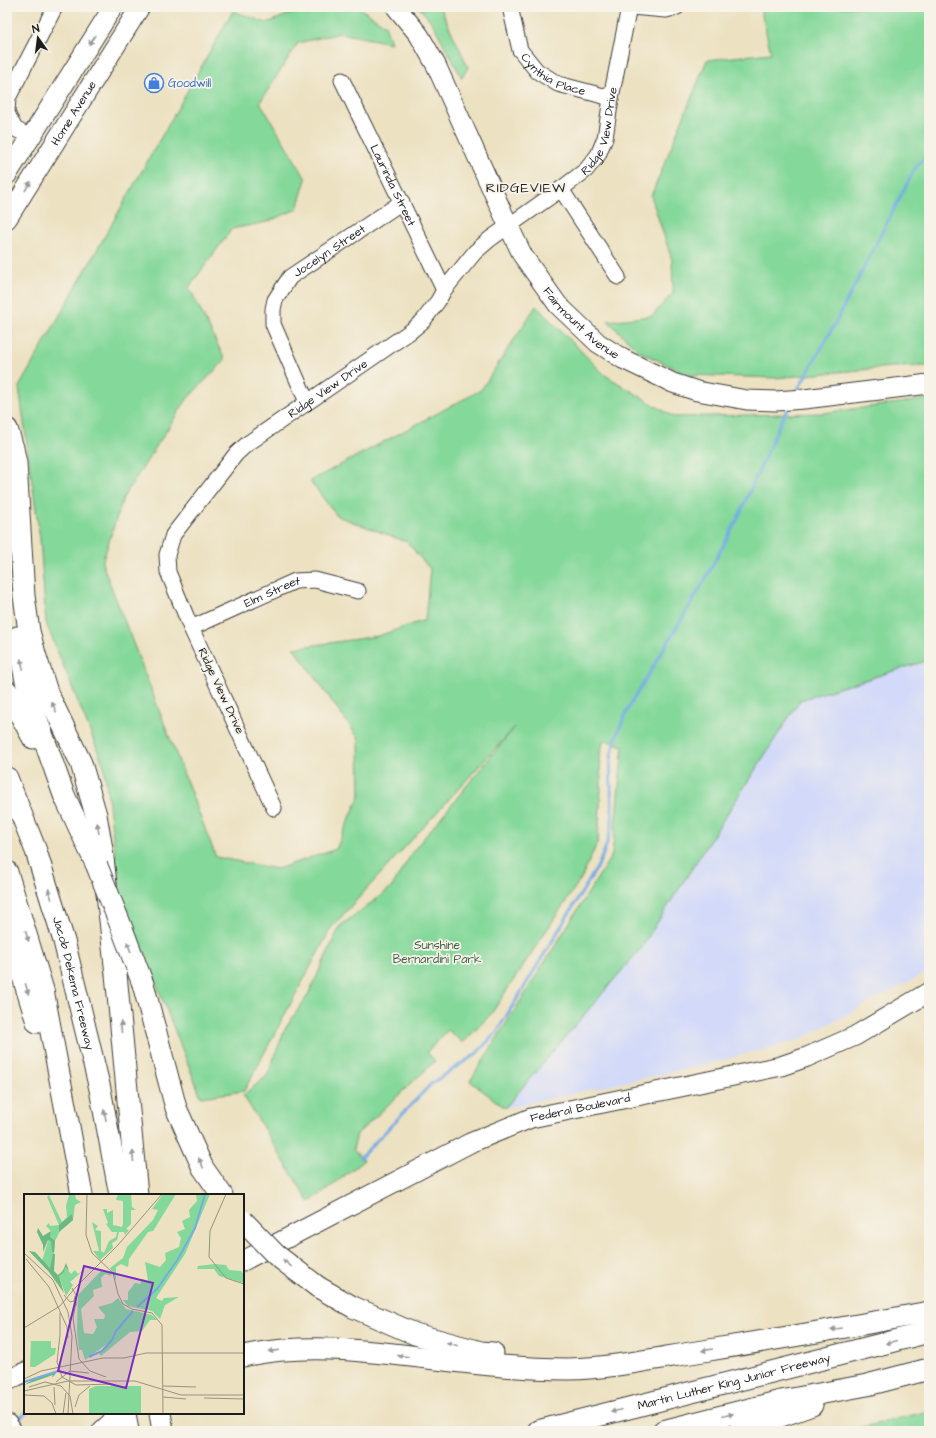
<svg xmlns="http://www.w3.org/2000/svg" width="936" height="1438" font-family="'Architects Daughter',sans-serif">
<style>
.built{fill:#d2d9f9}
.green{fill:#84d89a;stroke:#507a5b}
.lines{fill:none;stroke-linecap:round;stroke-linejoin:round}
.stream{stroke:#76ace5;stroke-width:3}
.minor-casing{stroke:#3b3a35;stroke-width:17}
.major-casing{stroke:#3b3a35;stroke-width:21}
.highway-casing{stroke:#3b3a35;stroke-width:23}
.minor{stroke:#fff;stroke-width:15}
.major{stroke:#fff;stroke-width:19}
.highway{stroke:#fff;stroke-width:21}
.highway-bridge-casing{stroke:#3b3a35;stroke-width:23;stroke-linecap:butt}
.highway-bridge{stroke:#fff;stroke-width:21}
.oneway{fill:#999}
.labels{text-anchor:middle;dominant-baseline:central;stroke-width:3.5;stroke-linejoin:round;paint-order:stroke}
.street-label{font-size:12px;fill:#1c1c1c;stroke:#f7f3e8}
.shop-label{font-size:12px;fill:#366cbe;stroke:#f7f3e8;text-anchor:start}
.park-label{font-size:12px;fill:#405e48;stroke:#f7f3e8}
.quarter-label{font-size:14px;letter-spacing:1px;fill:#1c1c1c;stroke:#f7f3e8}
.inset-river{fill:none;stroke:#76ace5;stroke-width:2}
.inset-road{fill:none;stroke:#99927f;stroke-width:1}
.view{fill:#7b2cbf;fill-opacity:0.15;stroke:#7b2cbf;stroke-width:2}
.inset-edge{fill:none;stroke:#1c1c1c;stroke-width:2}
</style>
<rect width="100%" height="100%" fill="#f7f3e8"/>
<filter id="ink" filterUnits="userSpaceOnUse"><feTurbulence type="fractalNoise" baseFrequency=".025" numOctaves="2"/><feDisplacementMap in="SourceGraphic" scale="8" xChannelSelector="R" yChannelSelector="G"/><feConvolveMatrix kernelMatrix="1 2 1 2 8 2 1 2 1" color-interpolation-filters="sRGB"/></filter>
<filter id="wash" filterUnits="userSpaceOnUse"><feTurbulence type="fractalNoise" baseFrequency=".012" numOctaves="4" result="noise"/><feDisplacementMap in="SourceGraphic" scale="16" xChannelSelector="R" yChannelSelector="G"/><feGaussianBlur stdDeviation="0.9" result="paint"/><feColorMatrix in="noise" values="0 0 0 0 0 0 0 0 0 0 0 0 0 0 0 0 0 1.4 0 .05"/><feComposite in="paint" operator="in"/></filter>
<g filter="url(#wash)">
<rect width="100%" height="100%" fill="#ece1c1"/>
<!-- built -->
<path class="built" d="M929,660V971L799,1040L704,1065L505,1108L641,948L800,700Z"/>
<!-- green -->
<g class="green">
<path d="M308,7H358L385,25L391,43L340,33L298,43L260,102L306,179L297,209L267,222L232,229L189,287L225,360L187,399L123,498L102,563L216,857L277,869L336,849L360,795L359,739L294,648L378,636L425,620L430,569L407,542L337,516L310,481L481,390L536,306L605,375L674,417L823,413L929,399V660L800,700L641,948L505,1108L470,1081L612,855L623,746L604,740L600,753L601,788L598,841L582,877L491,1014L463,1043L448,1030L427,1052L435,1061L357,1134L353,1150L364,1160L323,1193L309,1202L243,1095L267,1076L285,1029L308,995L340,926L391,888L414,850L515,727L331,928L244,1091L201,1097L120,892L104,766L46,623L40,539L19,387L233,11L267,23Z"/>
<path d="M419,7H440L468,67L462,78L433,24Z"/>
<path d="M760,7H929V366L892,367L775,378L689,375L640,352L608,321L652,316L673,293L672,260L651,196L707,60L771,53Z"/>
<path d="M929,1411V1431H847Z"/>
</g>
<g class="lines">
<!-- stream -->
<g class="stream">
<path d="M796,393L836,322L914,170L929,152"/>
<path d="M360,1158L432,1083L476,1054L496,1033L598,866C605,851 610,837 612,821C613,801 609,780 611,759C613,741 621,724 629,707L702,585L737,520L781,421L789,407"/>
<path d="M15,1422L26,1413"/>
</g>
</g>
</g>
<g filter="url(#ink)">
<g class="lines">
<!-- minor casing -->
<g class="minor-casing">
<g id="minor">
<path id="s1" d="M510,7L520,50L537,71L558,84L611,98"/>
<path d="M631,7L666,10L677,7"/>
<path id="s2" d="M342,80L444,290"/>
<path d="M7,111L8,98L55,7"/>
<path d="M7,113L15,129L31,137"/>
<path d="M561,189L618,277"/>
<path id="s3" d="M307,402L273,324V309L275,300L290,277L402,202"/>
<path id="s4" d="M191,628L295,581L315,580L358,591"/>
<path id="s5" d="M274,808L191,628L168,572L167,555L173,535L236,454L247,444L411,331L423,321L438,301L444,290L475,252L490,239L561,189L586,170L598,155L605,138L611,98L629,7"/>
</g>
</g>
<!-- major casing -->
<g class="major-casing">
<g id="major">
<path id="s6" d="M396,7L419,35L436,65L509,227L523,256L558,305L598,343L623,359L673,383L697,391L747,400L776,401L804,399L929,384"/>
<path d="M7,175L113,7"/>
<path id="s7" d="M7,219L140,7"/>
<path id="s8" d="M243,1261L470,1143L531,1118L781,1066L807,1057L855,1036L929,992"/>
<path d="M7,1381L25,1372"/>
</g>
</g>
<!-- highway casing -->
<g class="highway-casing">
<g id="highway">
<path d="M7,429L13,448L16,463L24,596L29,631L35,654L47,692L81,763L96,815L102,849L116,974L137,1195"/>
<path d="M17,637L30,700L64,795L97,866"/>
<path d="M7,691L33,738"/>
<path id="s9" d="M7,778L36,851L64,941L100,1089L120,1195"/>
<path d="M7,872L43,990L82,1195"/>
<path d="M7,926L37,1022"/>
<path d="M143,984L176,1108L203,1168L222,1195"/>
<path d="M318,1287L353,1307L415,1334L481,1352L493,1353"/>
<path d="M243,1356C302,1343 360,1350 419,1357C469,1363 518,1369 568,1369C614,1368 658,1358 703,1351C778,1339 854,1326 929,1312"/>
<path d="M125,1413L128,1431"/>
<path d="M160,1413L163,1431"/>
<path d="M7,1425L11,1431"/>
<path d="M103,1431L123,1413"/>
<path id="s10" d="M538,1431L929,1332"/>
<path d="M663,1431L781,1401L867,1385L929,1369"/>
<path d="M739,1431L812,1405"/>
</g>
</g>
<!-- minor -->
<use href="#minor" class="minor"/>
<!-- major -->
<use href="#major" class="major"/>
<!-- highway -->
<use href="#highway" class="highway"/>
<!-- highway-bridge casing -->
<g class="highway-bridge-casing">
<g id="highway-bridge">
<path d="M97,866L121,926L143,984"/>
<path d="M243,1221L276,1255L318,1287"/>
</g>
</g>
<!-- highway-bridge -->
<use href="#highway-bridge" class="highway-bridge"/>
</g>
<!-- one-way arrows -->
<defs><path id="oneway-solid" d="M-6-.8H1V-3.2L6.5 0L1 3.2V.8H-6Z"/></defs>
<g class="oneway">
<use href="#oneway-solid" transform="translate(92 40) rotate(122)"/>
<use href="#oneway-solid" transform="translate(28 186) rotate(-58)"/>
<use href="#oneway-solid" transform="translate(22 664) rotate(-102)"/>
<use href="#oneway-solid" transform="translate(54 707) rotate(-115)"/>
<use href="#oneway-solid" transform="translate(98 828) rotate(-99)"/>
<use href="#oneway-solid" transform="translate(50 894) rotate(-107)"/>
<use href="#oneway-solid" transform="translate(27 936) rotate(73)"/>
<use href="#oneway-solid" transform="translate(129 947) rotate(-110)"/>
<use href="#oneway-solid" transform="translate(27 989) rotate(74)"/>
<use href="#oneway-solid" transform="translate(121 1027) rotate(-95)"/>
<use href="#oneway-solid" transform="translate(105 1115) rotate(-101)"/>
<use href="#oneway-solid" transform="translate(133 1156) rotate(-95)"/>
<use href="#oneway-solid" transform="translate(201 1163) rotate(-115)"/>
<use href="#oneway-solid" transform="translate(287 1263) rotate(-141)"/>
<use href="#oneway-solid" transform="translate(836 1329) rotate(170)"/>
<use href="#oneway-solid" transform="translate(891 1342) rotate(165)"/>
<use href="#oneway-solid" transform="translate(452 1344) rotate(-164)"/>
<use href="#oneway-solid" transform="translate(707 1350) rotate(171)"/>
<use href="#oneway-solid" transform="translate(274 1351) rotate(173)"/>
<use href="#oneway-solid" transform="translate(403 1356) rotate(-173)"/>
<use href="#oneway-solid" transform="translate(616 1411) rotate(166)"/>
<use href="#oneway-solid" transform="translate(728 1415) rotate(-14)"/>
</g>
</g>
<!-- icons -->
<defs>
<g id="shop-ring" transform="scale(1)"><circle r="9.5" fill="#f7f3e8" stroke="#3f7fe0" stroke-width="1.5"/><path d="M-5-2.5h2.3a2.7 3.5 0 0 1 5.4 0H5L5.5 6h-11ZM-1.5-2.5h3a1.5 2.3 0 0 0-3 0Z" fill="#3f7fe0"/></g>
</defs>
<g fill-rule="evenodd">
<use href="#shop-ring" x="154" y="83"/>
</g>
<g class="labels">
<!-- street labels -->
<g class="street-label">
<text stroke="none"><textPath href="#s1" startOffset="87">Cynthia Place</textPath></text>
<text stroke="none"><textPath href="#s7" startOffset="125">Home Avenue</textPath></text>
<text stroke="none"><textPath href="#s5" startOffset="896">Ridge View Drive</textPath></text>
<text stroke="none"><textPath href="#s2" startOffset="117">Laurinda Street</textPath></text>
<text stroke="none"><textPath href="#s3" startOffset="184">Jocelyn Street</textPath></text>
<text stroke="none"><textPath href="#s6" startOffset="370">Fairmount Avenue</textPath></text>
<text stroke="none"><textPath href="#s5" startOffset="512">Ridge View Drive</textPath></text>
<text stroke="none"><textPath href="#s4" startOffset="89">Elm Street</textPath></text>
<text transform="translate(221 691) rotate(65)">Ridge View Drive</text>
<text stroke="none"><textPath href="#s9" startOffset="216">Jacob Dekema Freeway</textPath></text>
<text stroke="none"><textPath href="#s8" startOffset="372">Federal Boulevard</textPath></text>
<text stroke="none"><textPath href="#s10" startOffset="202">Martin Luther King Junior Freeway</textPath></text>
</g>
<!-- shop labels -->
<g class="shop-label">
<text x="168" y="83">Goodwill</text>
</g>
<!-- park labels -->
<g class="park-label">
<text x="437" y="945">Sunshine<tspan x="437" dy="14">Bernardini Park</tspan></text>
</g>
<!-- quarter labels -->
<g class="quarter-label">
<text x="526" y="188">RIDGEVIEW</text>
</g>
</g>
<!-- overview -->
<g transform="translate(24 1194)">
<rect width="220" height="220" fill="#ece1c1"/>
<path d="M51,0L52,5L57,8L51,11L49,26L36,37L31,47L29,76L18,67L27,37L22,32L25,29L26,32L35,31L23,3L25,1L38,28L43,23L42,12L45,1ZM94,0H107L108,13L112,16H107V30L102,35L105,36L101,41L100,38H95L93,46L88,49L89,54L76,66L69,57H75L68,28L74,32L71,36L77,37V57L80,59L85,47L92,43L93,38H88L82,30L84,29L79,15H83V19L89,16V31L98,33L99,30V7L92,6ZM139,0H152L129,37L124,38L105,65L104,73L97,70L92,73V86L86,74L99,64L103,53L129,26L134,16L128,15ZM172,0H186L161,60L132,104L138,107L140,104L155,103L141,111L136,125L128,117L104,112L99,106H104V98L111,89L116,90L118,85L124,87L121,68L136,73L142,66L141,59L155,53L157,44L153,38L161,35L158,27L166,23L165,16L173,7ZM191,70L202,71L205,76L217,77L220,81V89L195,82L190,75H173L174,72ZM41,73L47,80L51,76L54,80L60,76L46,88L49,91L42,102L35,82ZM77,77L85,78L88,82L81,80L77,84L78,93L69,96L70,102L57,115L60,139L69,140L73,133L70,125H80L81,121L74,113L88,109L94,104L102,115L128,121L133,126H126L118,137L106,138L77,162L75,160L89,146L91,137L87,147L61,166L58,156H55L53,139L54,101ZM7,147H27V154H32L31,160L11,173H6ZM72,192H117V220H65V195Z" fill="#84d89a"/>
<path d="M48,20L49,26L35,38V31ZM14,34L19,42L27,37L26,43L31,47L30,58H28L27,47L24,46L19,58V51L13,38ZM5,57L11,58L26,74L29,60H31L30,77L34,81L39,77L42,69L45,77L41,73L40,78L35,82L40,99L25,78ZM33,178L28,184L29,181L0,191L13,183Z" fill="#6bb882"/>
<path class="inset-river" d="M113,113L133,95L154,65L171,34L181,0M65,163L78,157L88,146L92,137L109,117M0,188L34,177"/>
<path class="inset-road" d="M63,0L62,41L68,59L89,79L94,100L99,110L108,115L128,119L138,131L139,220M202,0L186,37L185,63L202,84L220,90M0,59L29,86L44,118L48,142L44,220M2,65L25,93L43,133L44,144M48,94L52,101V112M40,101L46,108L50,107L51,102M52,108L49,124L55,165L66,177L82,183M36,119V141L33,168L38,183L52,191L89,190M0,134L36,112L51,94L94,51L138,0M0,185L17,177L79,164H100L122,159H220M32,188L46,177L65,179M139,192L172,193M5,193L21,188L37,192L46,202L49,220M30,193L31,211M0,197L44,187H111L157,201H220M0,201L20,202L28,209L32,220M139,203L162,205M180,204L220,205M51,213L55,201L66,192M39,220L42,199"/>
<path class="view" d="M60,72L129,89L102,194L34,177Z"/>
<rect width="220" height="220" class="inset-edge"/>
</g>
<!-- margin -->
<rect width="936" height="1438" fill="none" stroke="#f7f3e8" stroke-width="24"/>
<!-- north arrow -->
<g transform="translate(38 38) rotate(346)" stroke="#f7f3e8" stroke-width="3" paint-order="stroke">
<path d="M0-3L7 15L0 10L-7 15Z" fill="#1c1c1c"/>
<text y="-6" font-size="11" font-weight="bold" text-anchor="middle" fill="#1c1c1c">N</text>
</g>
</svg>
